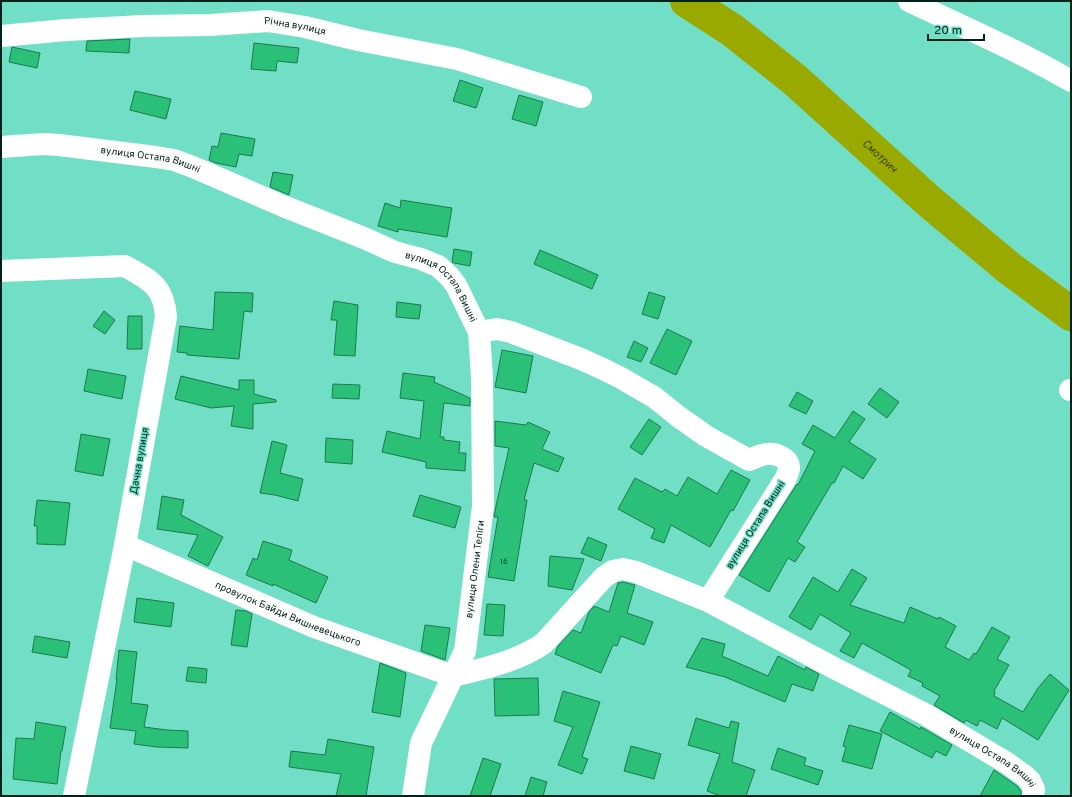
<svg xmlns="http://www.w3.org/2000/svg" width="1072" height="797" font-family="Overpass,sans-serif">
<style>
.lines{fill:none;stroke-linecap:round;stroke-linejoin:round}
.river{stroke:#99a900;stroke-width:34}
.building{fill:#2ac078;stroke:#1f784b}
.minor{stroke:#fff;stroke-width:22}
.labels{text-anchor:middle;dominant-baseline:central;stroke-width:3;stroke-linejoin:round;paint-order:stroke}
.number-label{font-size:8px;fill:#0a4932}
.street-label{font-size:10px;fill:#00211a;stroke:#70dfc6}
.water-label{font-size:11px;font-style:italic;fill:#40470f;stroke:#70dfc6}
</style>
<rect width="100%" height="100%" fill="#70dfc6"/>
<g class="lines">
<!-- river -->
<path class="river" id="s1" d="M687,1L732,30L795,80L931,203L1009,268L1071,314"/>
</g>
<!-- building -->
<g class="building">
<path d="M130,39L129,53L86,51L87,41Z"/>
<path d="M254,43L299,48L297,63L277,61L276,71L251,69Z"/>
<path d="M12,47L40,53L37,68L9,62Z"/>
<path d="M460,80L483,88L476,108L453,101Z"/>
<path d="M135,91L171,99L166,119L130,110Z"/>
<path d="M519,95L543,102L536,126L512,119Z"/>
<path d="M221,133L255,139L252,156L239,154L236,167L216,163L209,160L212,146L218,147Z"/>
<path d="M273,172L293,175L289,195L270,187Z"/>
<path d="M401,200L452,208L447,237L398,229V232L378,226L385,203L400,208Z"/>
<path d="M454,249L472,252L470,266L454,263L452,262Z"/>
<path d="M540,250L598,275L592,289L534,264Z"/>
<path d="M215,292L253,293L252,312L244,311L239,359L187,355V353L177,352L180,326L213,330Z"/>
<path d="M649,292L665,297L658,319L642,314Z"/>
<path d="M334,301L358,305L355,356L334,355L337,320H331Z"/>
<path d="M397,302L421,305L419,319L396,317Z"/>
<path d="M104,311L115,320L105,334L93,326Z"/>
<path d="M128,316H142V349H127Z"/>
<path d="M667,329L692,341L676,375L650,363Z"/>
<path d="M634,341L648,348L641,362L627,357Z"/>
<path d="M502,350L533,356L526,393L495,387Z"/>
<path d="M88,369L126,376L122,399L84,391Z"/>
<path d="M403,373L435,377L434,382L470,398V406L444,403L440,437H444V440L460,442L459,453H466L465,471L426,468V462L382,452L387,431L420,439L424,401L400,398Z"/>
<path d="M181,376L239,390V380H254V394L276,400V402L253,404V429L231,426L234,406L211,408L175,399Z"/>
<path d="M333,384L360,385L359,399L332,398Z"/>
<path d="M880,388L899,402L887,418L868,404Z"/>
<path d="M797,392L813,401L806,414L789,406Z"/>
<path d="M853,411L865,419L849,442L876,459L863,479L843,466L834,483H832L797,542L805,547L795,562L788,558L769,592L739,575L797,484L798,485L815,451L802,444L813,425L835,438Z"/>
<path d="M649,419L661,427L642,455L630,447Z"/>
<path d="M495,421L526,425L528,422L550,432L542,449L564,458L558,472L534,463L524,500H527L514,581L488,577L498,517H494L496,506L509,448L495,446Z"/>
<path d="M81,434L110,439L103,476L75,471Z"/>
<path d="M326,438L353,440L352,464L325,462Z"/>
<path d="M272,441L287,445L280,473L303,479L298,501L275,495L260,493Z"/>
<path d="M731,470L750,480L733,511L731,510L710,547L671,525L664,543L651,538L655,529L618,509L635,478L662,492L665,489L677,496L688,477L717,494Z"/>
<path d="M420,495L461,507L455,528L413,516Z"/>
<path d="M162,496L184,500L181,515L223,537L208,566L188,556L198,535L157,529Z"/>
<path d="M37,500L70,503L65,545L37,544V526H34Z"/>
<path d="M588,537L607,545L601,561L581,553Z"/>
<path d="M263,541L292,550L289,560L328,577L316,603L273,584V586L246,575L253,558L257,560Z"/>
<path d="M550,556L584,559L572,590L548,586Z"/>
<path d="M852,569L867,578L850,605L904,623L910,607L938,619L939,617L956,626L945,647L969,660L974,653L976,654L992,627L1010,637L997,659L1009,665L994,691L995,692L994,696L1023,712L1038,688L1050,674L1069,690L1038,740L1002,718L997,729L980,720L977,726L966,720L964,723L934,705L940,696L922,686L923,683L908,676L911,670L862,643L854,658L840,651L851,633L820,614L811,630L789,617L813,577L838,592Z"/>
<path d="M623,582L635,585L627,613L653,622L644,645L621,636L617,646L613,645L601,673L555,654L558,646L573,630L581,633L589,612L594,606L609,612L618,583Z"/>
<path d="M137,598L174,603L171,627L134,622Z"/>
<path d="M487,604L505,605L503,636L484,635Z"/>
<path d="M236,610L246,611L252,614L247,647L231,645Z"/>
<path d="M425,625L450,628L445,660L421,651Z"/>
<path d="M35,636L70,642L67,658L32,652Z"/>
<path d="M702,638L725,644L722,656L768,676L778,656L805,670L806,667L819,674L813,691L792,684L785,702L725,677L686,667Z"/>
<path d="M119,650L137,652L131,703L148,705L144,727L167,730L188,731V748L157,747L134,744L136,731L110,728L117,679H116Z"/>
<path d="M380,663L406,673L400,717L372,712Z"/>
<path d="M188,667L207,669L206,683L186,681Z"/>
<path d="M538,678L539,715L495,716L494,679Z"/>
<path d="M563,691L600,702L582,757L588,759L582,774L558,765L573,727L554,721Z"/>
<path d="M890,712L920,729L921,727L952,745L946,756L936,751L932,758L880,731Z"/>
<path d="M696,718L729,728L731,721L739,723L732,762L755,770L746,796H721L707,791L720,754L688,745Z"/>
<path d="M36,722L66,727L62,751H61L57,784L13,779L16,738L34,739Z"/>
<path d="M849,725L882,734L872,769L842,761L846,747L843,746Z"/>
<path d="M328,739L374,747L366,796H336L341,774L289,767L291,751L325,755Z"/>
<path d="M631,746L661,754L654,779L624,771Z"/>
<path d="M778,748L806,758L804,765L823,771L818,785L771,769Z"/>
<path d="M483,758L501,764L490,796H470Z"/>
<path d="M994,770L1017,786L1021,791V796H980Z"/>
<path d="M531,777L547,782L543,796H525Z"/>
</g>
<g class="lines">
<!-- minor -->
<g class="minor">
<path d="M909,1C964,27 1019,51 1071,81"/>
<path id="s2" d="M1,36L66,30L143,26L210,25L268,21L305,27L358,40L457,59L581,97"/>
<path id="s3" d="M1,147L43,144L59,145L156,157L174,160L193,167L283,206L364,238L395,252L421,259L438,266L449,276L456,285L479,332L497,329L511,332L581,359L603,369L621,378L654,397L679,417L706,436L749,460C754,458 762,454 767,454C776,453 789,458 789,468C789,471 787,475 786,478L708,601"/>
<path d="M1,271L125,266C150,280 164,286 166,317L125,545L74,796"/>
<path d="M1070,390H1071"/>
<path id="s4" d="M125,545L314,627L453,676C483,669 519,661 544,643L604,577L613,571L623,569L636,572L708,601L834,668L923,713L1007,763L1025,776L1030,781L1034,789L1033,796"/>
<path id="s5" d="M413,796L421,743L465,651L483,506L482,378L479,332"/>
</g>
</g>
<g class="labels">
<!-- number labels -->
<g class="number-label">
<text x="504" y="562">16</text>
</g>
<!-- street labels -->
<g class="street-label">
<text stroke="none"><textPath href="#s2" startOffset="295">Річна вулиця</textPath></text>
<text stroke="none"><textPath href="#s3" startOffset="151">вулиця Остапа Вишні</textPath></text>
<text stroke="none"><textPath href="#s3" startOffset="475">вулиця Остапа Вишні</textPath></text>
<text transform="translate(140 461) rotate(-80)">Дачна вулиця</text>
<text transform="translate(756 525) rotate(-58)">вулиця Остапа Вишні</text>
<text stroke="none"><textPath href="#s5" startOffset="238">вулиця Олени Теліги</textPath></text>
<text stroke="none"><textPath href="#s4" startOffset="177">провулок Байди Вишневецького</textPath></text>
<text stroke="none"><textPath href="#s4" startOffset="977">вулиця Остапа Вишні</textPath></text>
</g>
<!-- water labels -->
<g class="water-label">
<text stroke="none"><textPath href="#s1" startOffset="248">Смотрич</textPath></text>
</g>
</g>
<!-- border -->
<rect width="1072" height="797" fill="none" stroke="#00211a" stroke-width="4"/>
<!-- scale -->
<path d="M928 34v6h56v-6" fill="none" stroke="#00211a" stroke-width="2"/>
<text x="934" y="34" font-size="12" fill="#00211a" stroke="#70dfc6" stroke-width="3" paint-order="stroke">20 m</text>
</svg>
